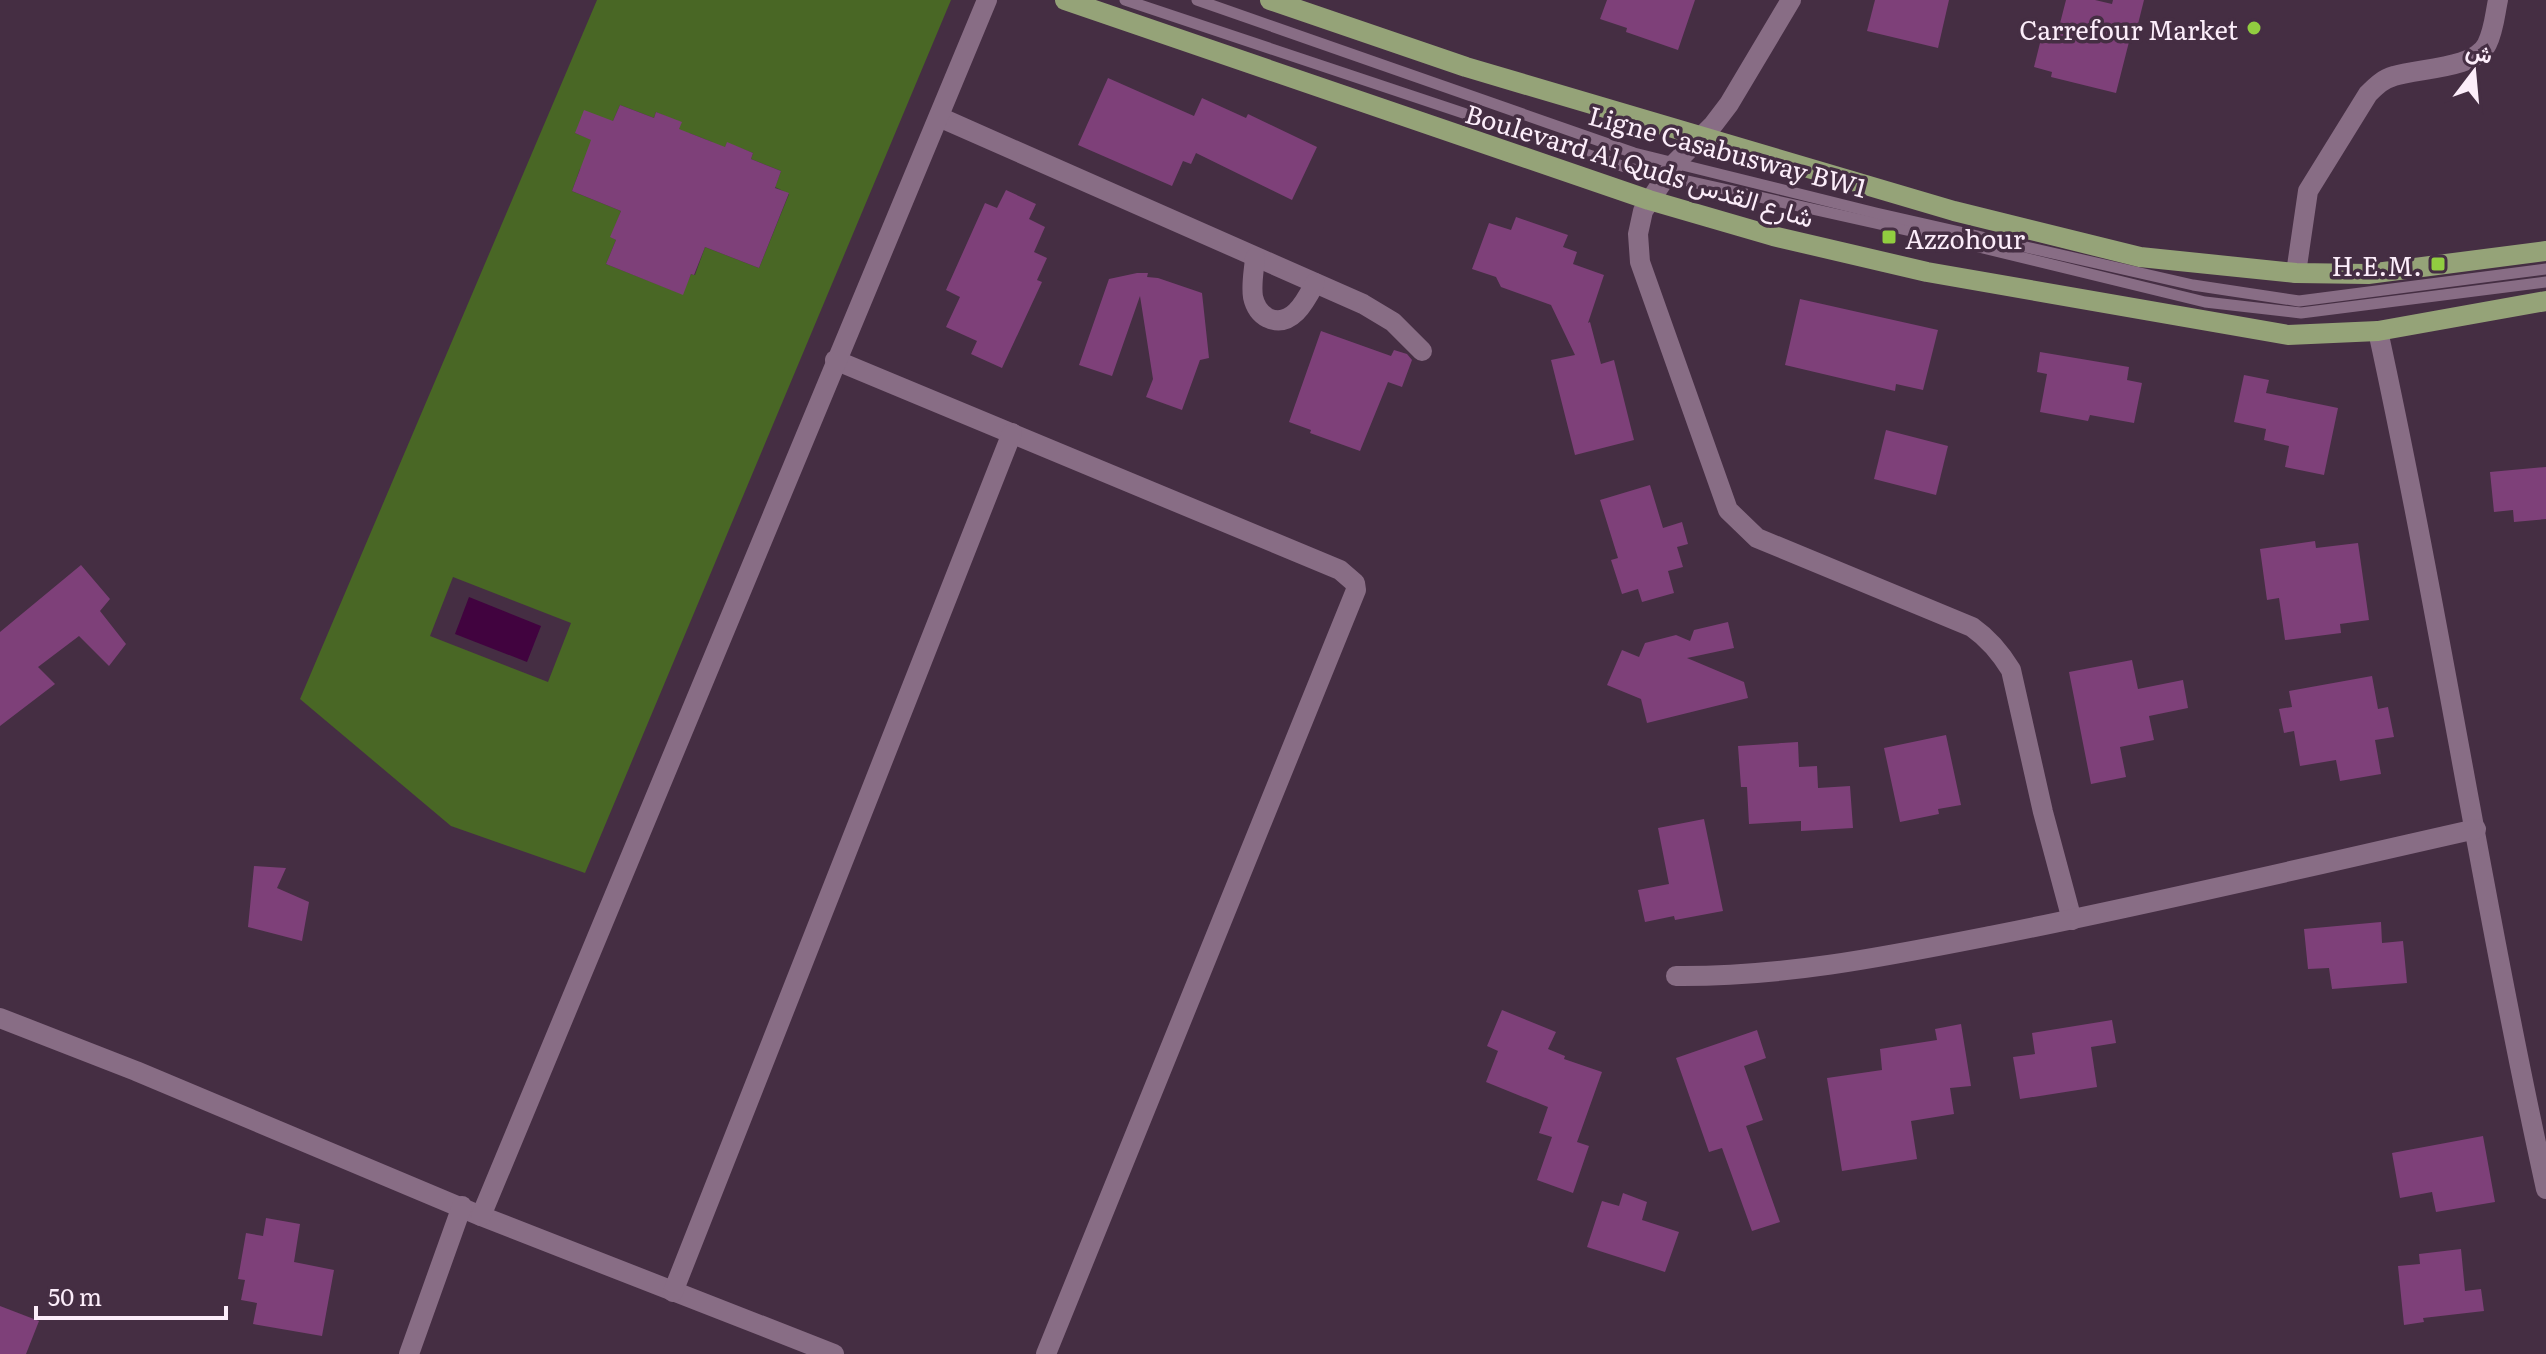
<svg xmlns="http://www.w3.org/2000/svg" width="2546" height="1354" font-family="Literata,Vazirmatn,serif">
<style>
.green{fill:#496725;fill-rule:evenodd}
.water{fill:#41033f}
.building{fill:#7e4079}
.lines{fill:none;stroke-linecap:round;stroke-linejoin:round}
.lane{stroke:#886d85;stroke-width:11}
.street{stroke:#886d85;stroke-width:20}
.primary{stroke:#95a378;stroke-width:20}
.poi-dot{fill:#91cd40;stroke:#452e43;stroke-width:3}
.labels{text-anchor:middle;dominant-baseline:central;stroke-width:7;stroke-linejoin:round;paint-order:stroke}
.poi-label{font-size:26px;fill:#fcedfa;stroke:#452e43;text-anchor:end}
.street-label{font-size:26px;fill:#fcedfa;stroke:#452e43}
</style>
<rect width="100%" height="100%" fill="#452e43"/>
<!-- green -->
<path class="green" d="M597,0H951L585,873L451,826L300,699ZM620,105L654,118L656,112L681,123L671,148L681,152L689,133L712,142L717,168L727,143L753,153L751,159L781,171L775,187L789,194L759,268L705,247L695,275L691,274L682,294L606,264L616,240L611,237L621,211L572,191L580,169L617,150L575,133L613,121ZM453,577L571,623L548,682L430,636Z"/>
<!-- water -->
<path class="water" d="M469,597L541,626L527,662L455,634Z"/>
<!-- building -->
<g class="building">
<path d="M1607,0H1695L1678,50L1626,32L1627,28L1600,19Z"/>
<path d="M1875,0H1949L1938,48L1867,31Z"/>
<path d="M2066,0H2095L2112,4L2113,0H2144L2135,36L2131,34L2116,93L2051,77L2052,72L2034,67L2043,31L2057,35Z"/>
<path d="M1108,78L1194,116L1202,98L1246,118L1248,114L1317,147L1292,200L1196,153L1191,164L1183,161L1172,186L1078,145Z"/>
<path d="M620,105L654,118L656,112L682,122L679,129L725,147L727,142L753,153L751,159L781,171L775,188L789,193L759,268L705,247L694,275L691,274L683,295L606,264L616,240L610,237L621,211L572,191L591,140L575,133L584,110L613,121Z"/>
<path d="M1006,190L1036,204L1029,219L1045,227L1034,252L1047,258L1037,280L1042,282L1002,368L971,354L977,341L946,327L960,297L946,290L985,203L997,208Z"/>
<path d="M1516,217L1568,235L1563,247L1577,252L1573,264L1604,275L1588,323L1590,322L1601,364L1614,360L1634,440L1575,455L1551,360L1575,355L1551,305L1501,287L1496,277L1472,269L1489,223L1511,230Z"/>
<path d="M1137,273H1148L1147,277L1158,278L1202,293L1209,358L1200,360L1182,410L1146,397L1153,379L1140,296L1112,376L1079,365L1109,279Z"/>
<path d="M1800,299L1938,330L1923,390L1896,384L1895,391L1785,365Z"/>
<path d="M1321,331L1391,356L1394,350L1407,354L1412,360L1402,387L1388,382L1360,451L1310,433L1311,430L1289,422Z"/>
<path d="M2040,352L2129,367L2127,380L2142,383L2134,423L2090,415L2088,421L2040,412L2047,374L2037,372Z"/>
<path d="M2244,375L2269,380L2266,393L2338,408L2324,475L2285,467L2289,446L2264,440L2266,429L2234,422Z"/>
<path d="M1886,430L1948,446L1936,495L1874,479Z"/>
<path d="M2546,467V519L2514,522L2513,510L2494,512L2490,472Z"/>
<path d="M1650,485L1663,528L1682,522L1688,544L1677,547L1683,567L1668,571L1674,593L1642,602L1638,589L1622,594L1611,560L1618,558L1600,500Z"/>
<path d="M2315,541L2316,548L2358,543L2369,620L2340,624L2341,633L2285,640L2279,598L2267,600L2260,549Z"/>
<path d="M81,565L110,599L100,611L126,644L109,666L79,636L38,667L55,684L0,726V632Z"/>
<path d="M1728,622L1734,648L1687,658L1744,682L1748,698L1647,723L1641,699L1607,685L1622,650L1639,657L1645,643L1676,635L1690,641L1694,630Z"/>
<path d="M2132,660L2138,689L2183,680L2188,708L2149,716L2154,740L2120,747L2126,777L2091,784L2069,672Z"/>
<path d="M2372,676L2378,709L2388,707L2394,737L2375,740L2381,774L2340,781L2336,760L2300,766L2294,731L2284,733L2279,709L2292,707L2289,691Z"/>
<path d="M1946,735L1961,805L1938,809L1939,814L1900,822L1884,748Z"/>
<path d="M1798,742L1799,767L1817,766L1818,788L1850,786L1853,828L1801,831V821L1749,824L1747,787H1741L1738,746Z"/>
<path d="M1704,819L1723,911L1675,920L1674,916L1645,922L1638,890L1669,884L1658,828Z"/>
<path d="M254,866L286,868L277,888L309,902L302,941L248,927Z"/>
<path d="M2381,922L2382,943L2403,941L2407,983L2332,989L2329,968L2308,969L2304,929Z"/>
<path d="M1502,1010L1556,1032L1548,1049L1565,1056L1564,1059L1602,1072L1577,1142L1589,1146L1573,1193L1537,1180L1552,1137L1539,1133L1548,1107L1486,1082L1498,1051L1487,1046Z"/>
<path d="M2112,1020L2116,1043L2091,1047L2097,1087L2020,1099L2013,1057L2035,1054L2032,1033Z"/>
<path d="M1961,1024L1971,1086L1950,1088L1954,1114L1911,1121L1917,1159L1842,1171L1827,1078L1882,1070L1880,1049L1937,1040L1935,1029Z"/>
<path d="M1757,1030L1766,1058L1744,1066L1763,1120L1746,1126L1780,1222L1752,1231L1722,1148L1709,1152L1676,1058Z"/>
<path d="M2483,1136L2495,1202L2436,1212L2432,1192L2400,1198L2392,1153Z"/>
<path d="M1623,1193L1647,1202L1642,1220L1679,1232L1665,1272L1587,1247L1602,1201L1619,1206Z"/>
<path d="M266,1218L300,1224L294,1262L334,1270L322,1336L253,1324L257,1303L241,1300L245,1280L238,1279L246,1233L263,1236Z"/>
<path d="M2461,1249L2465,1291L2481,1289L2484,1311L2423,1318L2424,1322L2404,1325L2398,1266L2420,1264L2419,1254Z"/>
<path d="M0,1306L39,1321L26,1354H0Z"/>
</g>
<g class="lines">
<!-- lane -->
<g class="lane">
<path d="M1125,0L1625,167L1942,238L2205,302L2301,313L2546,282"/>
<path d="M1197,0L1634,153L1876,213L2193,285L2299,301L2546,269"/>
</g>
<!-- street -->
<g class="street">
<path d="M1791,0L1729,104L1713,125L1675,163L1643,211L1638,234L1640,262L1728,510L1757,538L1972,627C1989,639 2000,652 2011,670L2043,812L2072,920"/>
<path d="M939,117L1363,304L1393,322L1422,351"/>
<path d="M1255,258C1254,271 1251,284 1253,297C1255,306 1260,314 1268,318C1292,329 1306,300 1315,283"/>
<path d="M2296,273L2308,191L2368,94C2376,86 2383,79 2394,76C2418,68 2475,69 2487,44C2494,30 2495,14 2498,0"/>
<path d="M2378,331C2440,616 2483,904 2546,1189"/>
<path d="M835,360L1340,570L1355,583L1356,590L1046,1354"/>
<path d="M1676,976C1786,977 1888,956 1995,935C2156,903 2316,865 2476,829"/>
<path d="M0,1018L136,1071L481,1216L834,1354"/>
<path d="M481,1216L987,0"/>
<path d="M673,1292L1012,433"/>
<path d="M409,1354L462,1206"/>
</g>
<!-- primary -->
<g class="primary">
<path d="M1065,0L1649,200L1773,236L1927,272L2288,335L2378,331L2546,301"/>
<path d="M1270,0L1466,67L1954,211L2140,257L2296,273L2368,274L2546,251"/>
</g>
</g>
<!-- markers -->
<g class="poi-dot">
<circle cx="2254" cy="28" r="8"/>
<rect x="1881" y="229" width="16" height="16" rx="4"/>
<rect x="2430" y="256" width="16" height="16" rx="4"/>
</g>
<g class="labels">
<!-- poi labels -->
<g class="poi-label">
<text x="2238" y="28">Carrefour Market</text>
<text x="1905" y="237" text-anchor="start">Azzohour</text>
<text x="2422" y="264">H.E.M.</text>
</g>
<!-- street labels -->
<g class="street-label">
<text transform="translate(1728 150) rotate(15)">Ligne Casabusway BW1</text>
<text transform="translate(1640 164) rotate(17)">Boulevard Al Quds شارع القدس</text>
</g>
</g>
<!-- north arrow -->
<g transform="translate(2474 72) rotate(16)" stroke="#452e43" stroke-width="6" paint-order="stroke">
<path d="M0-6L14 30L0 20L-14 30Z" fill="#fcedfa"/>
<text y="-12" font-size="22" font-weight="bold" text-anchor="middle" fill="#fcedfa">ش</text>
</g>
<!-- scale -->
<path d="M36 1306v12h190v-12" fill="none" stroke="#fcedfa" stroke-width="4"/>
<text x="48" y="1306" font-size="24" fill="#fcedfa" stroke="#452e43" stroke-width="6" paint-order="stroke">50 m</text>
</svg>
